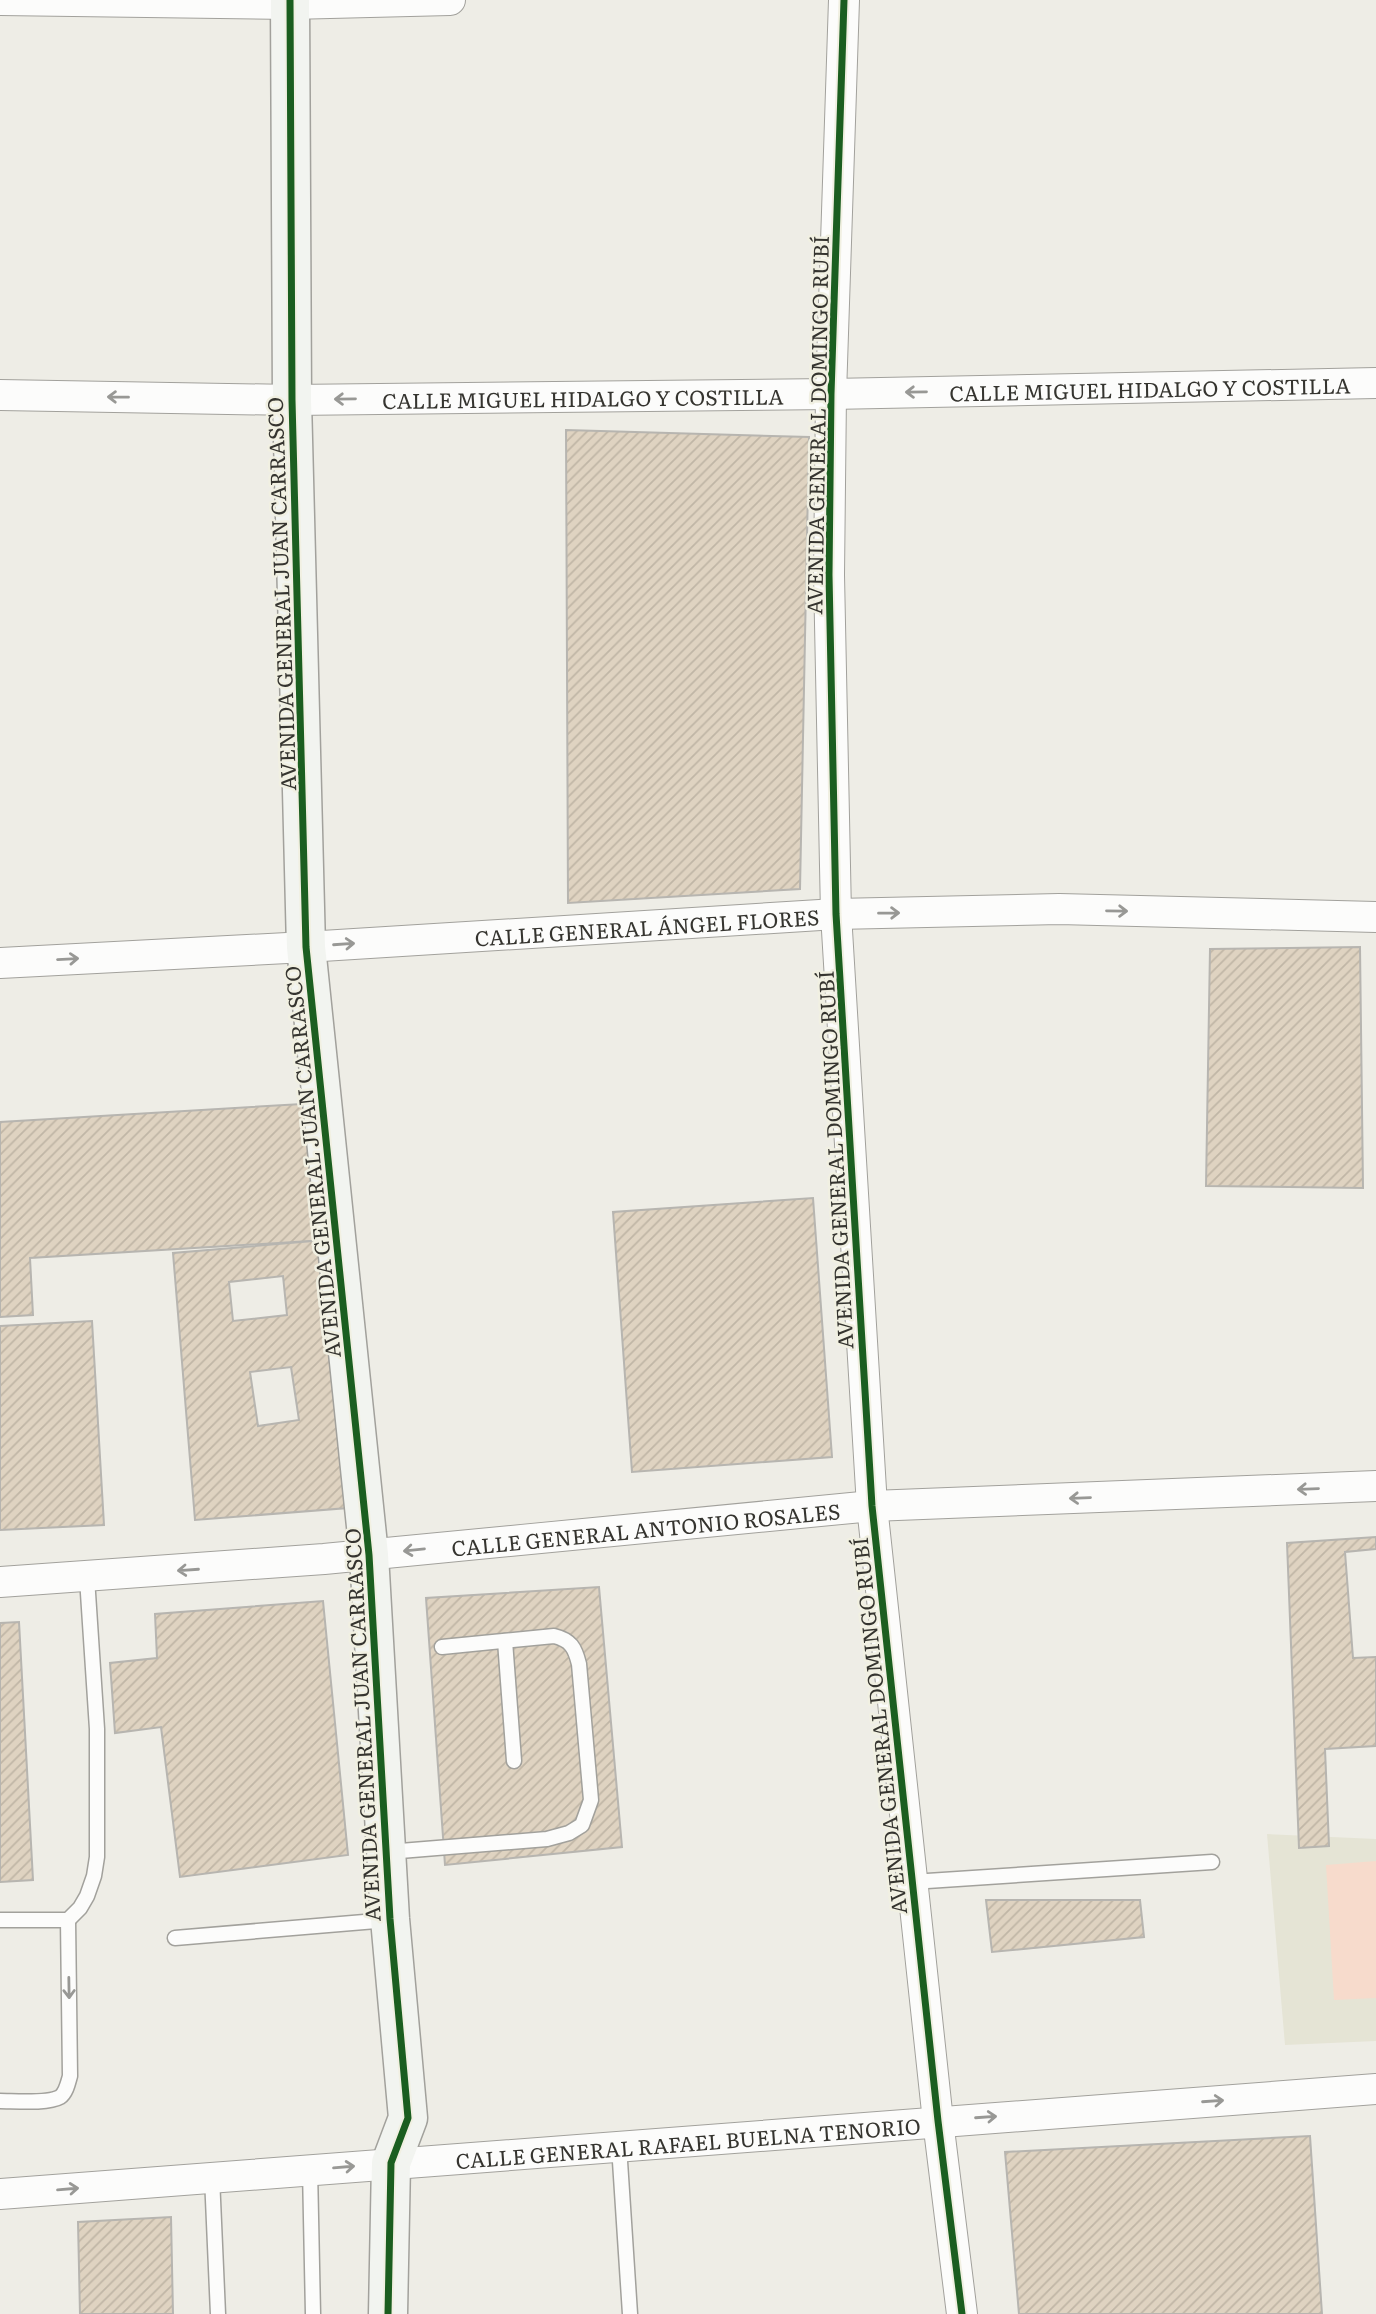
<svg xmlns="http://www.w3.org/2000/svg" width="1376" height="2314" font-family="Literata,serif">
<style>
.built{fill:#e5e4d5}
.park{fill:#f7dbcc}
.building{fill:url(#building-hatch);stroke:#b7b5b0;stroke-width:2;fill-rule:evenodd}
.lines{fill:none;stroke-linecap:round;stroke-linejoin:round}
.lane-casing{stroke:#a2a19c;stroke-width:17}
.street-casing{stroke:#a2a19c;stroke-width:32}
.secondary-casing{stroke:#a2a19c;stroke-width:41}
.lane{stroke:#fcfcfb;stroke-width:14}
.street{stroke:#fcfcfb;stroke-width:30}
.secondary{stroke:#f2f4f0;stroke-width:38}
.cycleway-casing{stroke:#f1f0e2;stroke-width:11}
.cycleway{stroke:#1b5e20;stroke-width:7}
.oneway{stroke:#989895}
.labels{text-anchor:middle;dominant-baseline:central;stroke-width:5;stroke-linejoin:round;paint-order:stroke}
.street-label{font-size:21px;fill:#35342f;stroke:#f1f0e2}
</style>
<defs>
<pattern id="building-hatch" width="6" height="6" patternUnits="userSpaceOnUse" patternTransform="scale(1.75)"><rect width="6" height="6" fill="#dfd3c1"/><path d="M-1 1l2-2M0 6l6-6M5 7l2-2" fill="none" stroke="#c0b6a6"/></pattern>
</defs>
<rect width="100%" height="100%" fill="#eeede6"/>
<!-- built -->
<path class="built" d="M1267,1834L1376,1839V2041L1285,2045Z"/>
<!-- park -->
<path class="park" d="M1376,1861V1998L1334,2000L1326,1865Z"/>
<!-- building -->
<g class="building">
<path d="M566,430L809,437L800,889L568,903Z"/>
<path d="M1360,947L1363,1188L1206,1186L1210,949Z"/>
<path d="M319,1103L327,1240L30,1258L33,1315L0,1317V1122Z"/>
<path d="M813,1198L832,1457L632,1472L613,1212Z"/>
<path d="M325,1240L348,1508L195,1520L173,1253ZM283,1276L287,1315L233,1321L229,1282ZM291,1367L299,1420L258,1426L250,1372Z"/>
<path d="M92,1321L104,1525L0,1530V1326Z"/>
<path d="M1376,1537V1549L1345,1552L1353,1658L1376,1657V1746L1325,1749L1329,1846L1299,1848L1287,1543Z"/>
<path d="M599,1587L622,1847L445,1865L426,1598Z"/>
<path d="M323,1601L348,1855L180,1877L161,1727L115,1733L110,1663L157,1658L155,1614Z"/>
<path d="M19,1622L33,1880L0,1882V1623Z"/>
<path d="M986,1900H1140L1144,1937L992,1952Z"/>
<path d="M1310,2136L1322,2314H1019L1005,2152Z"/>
<path d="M171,2217L173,2314H80L78,2222Z"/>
</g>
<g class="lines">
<!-- lane casing -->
<g class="lane-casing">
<g id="lane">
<path d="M505,1641L514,1761"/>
<path d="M388,1852L547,1839L569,1833L582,1825L591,1800L579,1664C575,1648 571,1640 554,1636L442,1647"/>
<path d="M912,1882L1212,1862"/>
<path d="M0,1920H68L80,1908L87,1896L94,1876L97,1857V1729L87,1578"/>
<path d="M175,1938L388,1920"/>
<path d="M0,2101C14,2101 48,2104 60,2097C66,2093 68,2083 70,2076L68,1920"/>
<path d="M619,2146L630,2314"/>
<path d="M310,2169L313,2314"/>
<path d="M212,2177L218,2314"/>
</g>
</g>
<!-- street casing -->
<g class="street-casing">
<g id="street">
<path d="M0,0L290,4L450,0"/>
<path d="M844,0L831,394L829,575L836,914L872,1506L938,2121L962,2314"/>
<path id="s1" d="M0,395L292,400L831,394L1376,383"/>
<path id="s2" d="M0,963L306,947L836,914L1059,909L1376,917"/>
<path id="s3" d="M0,1582L324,1559L872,1506L1376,1486"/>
<path id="s4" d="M0,2194L1376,2089"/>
</g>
</g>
<!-- secondary casing -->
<g class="secondary-casing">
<path id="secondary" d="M290,0L292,400L306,947L369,1555L390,1919L408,2118L391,2163L388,2314"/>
</g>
<!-- lane -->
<use href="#lane" class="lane"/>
<!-- street -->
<use href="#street" class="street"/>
<!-- secondary -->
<use href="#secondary" class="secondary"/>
<!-- cycleway casing -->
<g class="cycleway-casing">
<g id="cycleway">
<path d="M290,0L292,400L306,947L369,1555L390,1919L408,2118L391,2163L388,2314"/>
<path d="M844,0L831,394L829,575L836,914L872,1506L938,2121L962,2314"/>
</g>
</g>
<!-- cycleway -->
<use href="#cycleway" class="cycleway"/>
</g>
<!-- one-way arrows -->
<defs><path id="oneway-shaft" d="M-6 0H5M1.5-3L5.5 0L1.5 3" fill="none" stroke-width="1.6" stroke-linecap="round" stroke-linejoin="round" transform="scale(1.75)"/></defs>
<g class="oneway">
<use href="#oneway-shaft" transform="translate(916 392) rotate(179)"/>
<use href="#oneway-shaft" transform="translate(118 397) rotate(-179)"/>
<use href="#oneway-shaft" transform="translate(345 399) rotate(179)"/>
<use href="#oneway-shaft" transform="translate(1117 911) rotate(1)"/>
<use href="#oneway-shaft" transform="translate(889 913) rotate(-1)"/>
<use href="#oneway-shaft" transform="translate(344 944) rotate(-4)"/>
<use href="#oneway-shaft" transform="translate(68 959) rotate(-3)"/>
<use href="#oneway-shaft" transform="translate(1308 1489) rotate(178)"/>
<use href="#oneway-shaft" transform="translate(1080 1498) rotate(178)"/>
<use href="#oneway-shaft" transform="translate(414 1550) rotate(174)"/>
<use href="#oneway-shaft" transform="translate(188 1570) rotate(176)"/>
<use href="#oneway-shaft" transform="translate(69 1988) rotate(89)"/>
<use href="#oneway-shaft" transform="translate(1213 2101) rotate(-4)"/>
<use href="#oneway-shaft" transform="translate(986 2117) rotate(-4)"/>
<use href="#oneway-shaft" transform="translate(344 2167) rotate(-5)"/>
<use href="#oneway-shaft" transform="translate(68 2189) rotate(-5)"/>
</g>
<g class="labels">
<!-- street labels -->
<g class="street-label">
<text stroke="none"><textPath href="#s1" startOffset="1150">CALLE MIGUEL HIDALGO Y COSTILLA</textPath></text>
<text stroke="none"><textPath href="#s1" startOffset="583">CALLE MIGUEL HIDALGO Y COSTILLA</textPath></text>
<text transform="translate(816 425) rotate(-89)">AVENIDA GENERAL DOMINGO RUBÍ</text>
<text transform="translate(280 594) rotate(-92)">AVENIDA GENERAL JUAN CARRASCO</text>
<text stroke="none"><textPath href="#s2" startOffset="648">CALLE GENERAL ÁNGEL FLORES</textPath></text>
<text transform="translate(834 1160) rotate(-93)">AVENIDA GENERAL DOMINGO RUBÍ</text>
<text transform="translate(311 1162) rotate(-96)">AVENIDA GENERAL JUAN CARRASCO</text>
<text stroke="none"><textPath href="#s3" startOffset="648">CALLE GENERAL ANTONIO ROSALES</textPath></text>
<text transform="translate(361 1725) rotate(-93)">AVENIDA GENERAL JUAN CARRASCO</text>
<text transform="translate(878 1726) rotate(-96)">AVENIDA GENERAL DOMINGO RUBÍ</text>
<text stroke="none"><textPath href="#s4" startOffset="690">CALLE GENERAL RAFAEL BUELNA TENORIO</textPath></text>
</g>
</g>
</svg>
